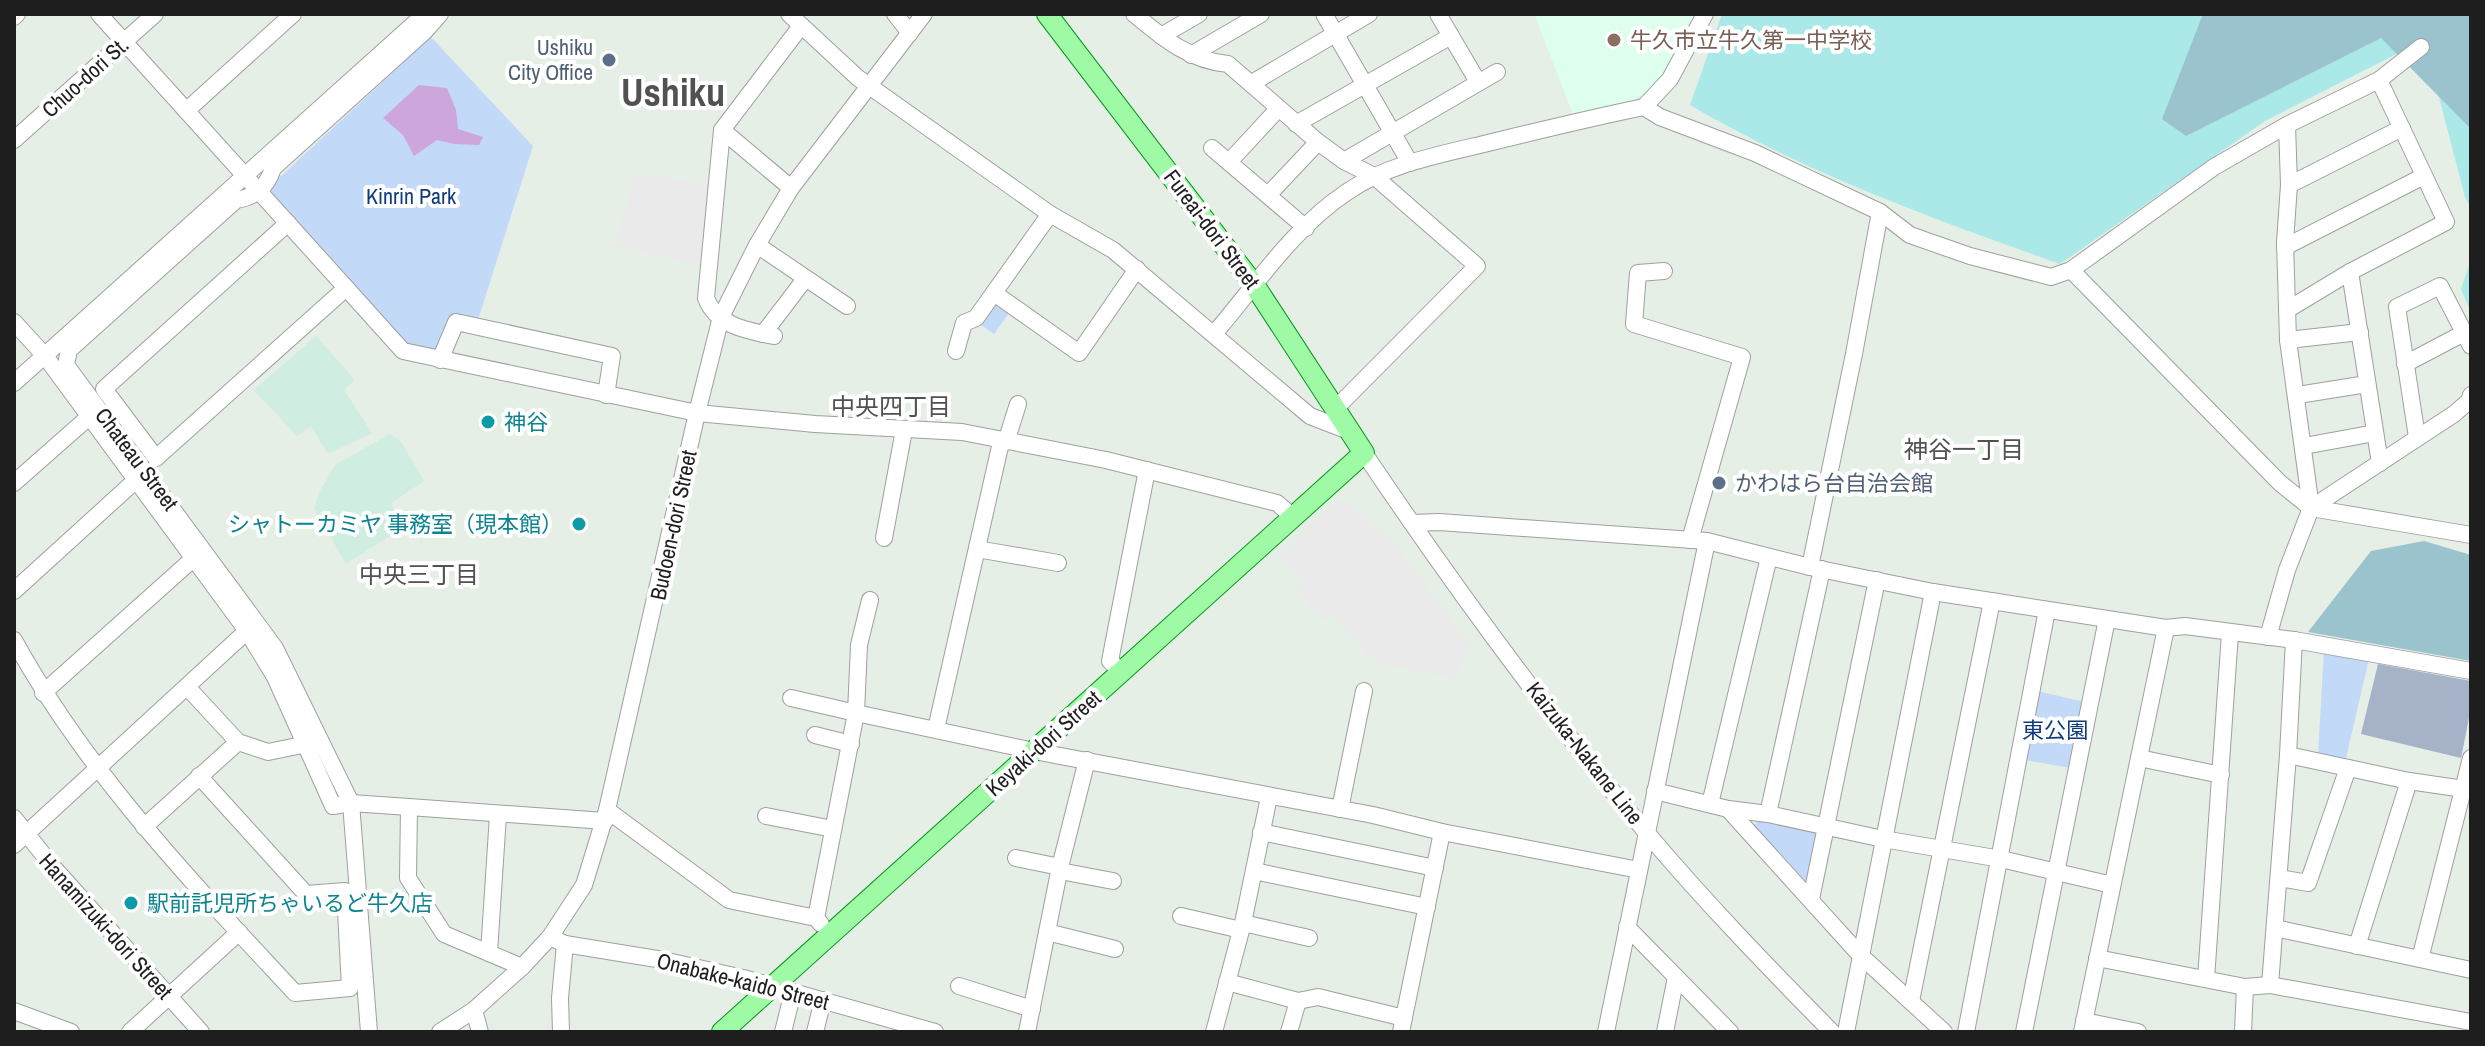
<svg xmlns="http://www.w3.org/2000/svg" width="2485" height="1046" font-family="'Archivo Narrow','Noto Sans JP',sans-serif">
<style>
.education{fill:#defeee}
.farmland{fill:#d0ede1}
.grass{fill:#abe8e8}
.forest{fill:#9ac3ce}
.cemetery{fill:#a6b2c8}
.park{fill:#c2d9f8}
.parking{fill:#eaeaea}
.water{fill:#cda6dc}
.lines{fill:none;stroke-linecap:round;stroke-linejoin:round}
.minor-casing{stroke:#9f9f9f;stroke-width:18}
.major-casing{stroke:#03961c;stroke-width:22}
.minor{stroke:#fff;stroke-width:16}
.major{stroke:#9ffaa5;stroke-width:20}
.education-dot{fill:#8d6e63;stroke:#fff;stroke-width:3}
.service-dot{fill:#5c6f8a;stroke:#fff;stroke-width:3}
.culture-dot{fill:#0f9aa8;stroke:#fff;stroke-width:3}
.labels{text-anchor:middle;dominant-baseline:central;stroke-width:8;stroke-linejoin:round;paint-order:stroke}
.education-label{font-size:22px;fill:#785e54;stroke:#fff;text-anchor:start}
.service-label{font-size:22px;fill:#4e5e75;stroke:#fff;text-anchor:end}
.street-label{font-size:22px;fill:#1e1e1e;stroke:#fff}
.park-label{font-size:22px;fill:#0e3b7b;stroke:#fff}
.culture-label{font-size:22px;fill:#0d838f;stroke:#fff;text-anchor:start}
.neighbourhood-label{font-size:24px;fill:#515151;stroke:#fff}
.town-label{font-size:38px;font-weight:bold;fill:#515151;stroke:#fff}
</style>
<rect width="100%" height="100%" fill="#e5efe6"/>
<!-- education -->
<path class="education" d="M1534,14H1696L1668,75L1634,100L1574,117Z"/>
<!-- farmland -->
<g class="farmland">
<path d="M316,336L355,380L344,390L372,433L328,454L311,426L297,436L254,390Z"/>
<path d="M390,434L401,442L424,481L391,503L402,528L346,564L314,508L320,491L335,465Z"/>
</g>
<!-- grass -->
<g class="grass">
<path d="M1722,14H2471V209L2465,197L2424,40L2265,121L2060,264C1933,219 1806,173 1690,105Z"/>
<path d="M2471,260V313L2461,289Z"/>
</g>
<!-- forest -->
<g class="forest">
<path d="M2203,14H2471V129L2381,38L2186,136L2162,119Z"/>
<path d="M2424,541L2471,555V661L2308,632L2371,551Z"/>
</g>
<!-- cemetery -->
<path class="cemetery" d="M2378,664L2471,681V708L2461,758L2361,734Z"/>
<!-- park -->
<g class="park">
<path d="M431,37L533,146L478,320L452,315L436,352L408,347L266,190Z"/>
<path d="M995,300L1011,310L994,334L978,323Z"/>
<path d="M2324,651L2369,659L2346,758L2318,754Z"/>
<path d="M2033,690L2089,703L2076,769L2020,759Z"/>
<path d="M1758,817L1819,830L1807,889L1744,821L1756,824Z"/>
</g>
<!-- parking -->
<g class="parking">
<path d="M636,173L712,185L701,266L614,245Z"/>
<path d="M1342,498L1395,544L1473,649L1463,656L1457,680L1375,662L1331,614L1324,620L1296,590L1304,582L1278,555Z"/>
</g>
<!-- water -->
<path class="water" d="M419,85L447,88L456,110L458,129L483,137L479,145L454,144L437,140L414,156L403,135L383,118Z"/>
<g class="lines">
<!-- minor casing -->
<g class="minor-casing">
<g id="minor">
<path d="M99,14L403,351L697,413L815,424L962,432L1106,460L1277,503L1293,517"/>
<path d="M789,14L858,78L1050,214L1113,250L1310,416L1349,431"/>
<path d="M895,14L910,33"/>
<path d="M1134,14C1163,38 1190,61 1228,64L1318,142L1344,161L1374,176L1477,266L1335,409"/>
<path d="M1324,14L1410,163"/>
<path d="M1438,14L1478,82"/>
<path d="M14,17L17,14"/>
<path d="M1161,36L1199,14"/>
<path d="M1191,55L1261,14"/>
<path d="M1252,83L1369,14"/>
<path d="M1644,107L1670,79L1705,14"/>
<path d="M186,111L293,14"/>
<path d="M1296,124L1451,36"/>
<path d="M722,130L791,188"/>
<path d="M14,140L155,14"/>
<path d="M1212,148L1306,228"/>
<path d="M1344,161L1497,72"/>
<path d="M1229,162L1278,109"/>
<path d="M2289,185L2402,128"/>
<path d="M1268,195L1318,142"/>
<path d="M288,223L104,389L156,458L346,288"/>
<path d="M757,245L847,306"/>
<path d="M2285,247L2424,176"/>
<path d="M2071,270L2280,483L2311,508L2471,535"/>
<path d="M1664,271L1638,273L1634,324L1742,357L1690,540"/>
<path d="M2350,272L2380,463"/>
<path d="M994,293L1079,353L1137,269"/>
<path d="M2287,310L2350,272L2446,222L2379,80"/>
<path d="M14,322L45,356L247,631L275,677L333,806L351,803L409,807L408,878L444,934L522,967"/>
<path d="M763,334L805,279"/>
<path d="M1214,334C1255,286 1294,227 1347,192C1386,165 1437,155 1484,144C1537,131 1590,118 1644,107L1660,117L1755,153L1880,212L1910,235L1970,256L2051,277L2071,270L2214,167L2287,125L2379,80L2421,47"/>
<path d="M774,336C749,331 716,326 706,298L722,130L801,26"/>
<path d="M2288,340L2360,332"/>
<path d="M956,351L964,323L976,318L1050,214"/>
<path d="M440,360L456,322L612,356L606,395"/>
<path d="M2405,364L2464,333"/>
<path d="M14,383L425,14"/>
<path d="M2298,395L2367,384"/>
<path d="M2417,437L2397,307L2440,286L2471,346"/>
<path d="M1006,442L1018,404"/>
<path d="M2304,446L2375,433"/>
<path d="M1364,453C1452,584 1545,711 1646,832C1705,902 1768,967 1832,1032"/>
<path d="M14,483L90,416"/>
<path d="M2311,508L2454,414L2469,401L2471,395"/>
<path d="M1412,523L1439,522L1707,541L1810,567L1933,592L2166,628L2185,626L2294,640L2471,671"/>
<path d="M884,538L904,430"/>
<path d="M977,549L1058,563"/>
<path d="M1810,567L1854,354L1880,212"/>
<path d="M14,591L136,480"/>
<path d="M2268,637L2287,570L2311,508L2288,340L2285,242L2289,185L2287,125"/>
<path d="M14,640C87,773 192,882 295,993L350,988L345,891L306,894L199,776"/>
<path d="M1121,672L1110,661L1147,470"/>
<path d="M188,688L238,742L268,752L307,744"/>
<path d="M43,693L194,558"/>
<path d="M791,698L856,713L859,645L870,600"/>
<path d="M936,729L1001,442"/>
<path d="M815,735L851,744"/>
<path d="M2288,755L2409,781L2471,790"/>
<path d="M2139,758L2221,775"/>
<path d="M1655,791L1728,809L1768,814L1883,839L2001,859L2112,885"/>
<path d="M1710,804L1769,557"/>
<path d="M409,807L605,821"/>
<path d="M1340,809L1364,691"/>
<path d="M1728,809L1860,955L1944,1032"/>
<path d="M607,810L729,900L816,918L821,924"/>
<path d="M1768,814L1822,569"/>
<path d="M766,816L833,829"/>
<path d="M14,818L54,868L201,1032"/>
<path d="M144,827L238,742"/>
<path d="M1261,832L1435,868"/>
<path d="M14,845L247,631"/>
<path d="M1016,858L1060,867"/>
<path d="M1060,871L1113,881"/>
<path d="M1254,871L1427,907"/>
<path d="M2279,878L2308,883L2348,768"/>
<path d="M1811,899L1877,580"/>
<path d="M1181,916L1241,930"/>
<path d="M816,918L856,713L1034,751L1373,815L1442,832L1639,870"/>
<path d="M1243,923L1309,938"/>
<path d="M1627,927L1730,1032"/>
<path d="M2275,928L2471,970"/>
<path d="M1047,932L1115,949"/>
<path d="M550,937L565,944L663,960L743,978L935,1032"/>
<path d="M2357,946L2409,781"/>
<path d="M489,953L498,815"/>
<path d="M2097,958L2245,987L2270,985L2471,1022"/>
<path d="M2420,959L2471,758"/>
<path d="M2206,979L2230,633"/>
<path d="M1227,982L1298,1001L1289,1032"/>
<path d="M2270,985L2288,755L2294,640"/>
<path d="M959,986L1032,1009"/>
<path d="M1298,1001L1318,997L1404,1018"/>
<path d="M1911,1001L1992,601"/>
<path d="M474,1010L480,1032"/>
<path d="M14,1011L71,1032"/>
<path d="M2084,1021L2138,1032"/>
<path d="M130,1032L239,932"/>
<path d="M369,1032L351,803L275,648L66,365L69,350L236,200C256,197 267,187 273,168L425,31L440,14"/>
<path d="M440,1032L474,1010L522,967L550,937L584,885L607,810L697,413L721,317L757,245L791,188L924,14"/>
<path d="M561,1032L560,998L565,944"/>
<path d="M783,1032L793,992"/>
<path d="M815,1032L823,1000"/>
<path d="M1027,1032L1060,867L1087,760"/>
<path d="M1214,1032L1243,923L1269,797"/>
<path d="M1401,1032L1442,832"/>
<path d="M1606,1032L1707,541"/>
<path d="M1665,1032L1676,977"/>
<path d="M1846,1032L1933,592"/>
<path d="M1966,1032L2047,610"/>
<path d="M2024,1032L2107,619"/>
<path d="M2082,1032L2166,628"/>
<path d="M2243,1032L2245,987"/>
</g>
</g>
<!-- major casing -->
<g class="major-casing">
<path id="major" d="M722,1032L1364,453L1255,286L1047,14"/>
</g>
<!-- minor -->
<use href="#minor" class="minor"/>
<!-- major -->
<use href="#major" class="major"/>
</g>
<!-- markers -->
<circle class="education-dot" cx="1614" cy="40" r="8"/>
<g class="service-dot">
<circle cx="609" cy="60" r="8"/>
<circle cx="1719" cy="483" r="8"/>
</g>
<g class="culture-dot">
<circle cx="488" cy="422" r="8"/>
<circle cx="579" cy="524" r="8"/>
<circle cx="131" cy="903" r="8"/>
</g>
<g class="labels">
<!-- education labels -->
<g class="education-label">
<text x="1630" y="40">牛久市立牛久第一中学校</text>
</g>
<!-- service labels -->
<g class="service-label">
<text x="593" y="47">Ushiku<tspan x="593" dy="25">City Office</tspan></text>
<text x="1735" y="483" text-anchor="start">かわはら台自治会館</text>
</g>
<!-- street labels -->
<g class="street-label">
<text transform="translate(85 77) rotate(-42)">Chuo-dori St.</text>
<text transform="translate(1212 229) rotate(53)">Fureai-dori Street</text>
<text transform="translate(137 459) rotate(53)">Chateau Street</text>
<text transform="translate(673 525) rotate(-78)">Budoen-dori Street</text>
<text transform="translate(1043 743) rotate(-42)">Keyaki-dori Street</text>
<text transform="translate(1585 753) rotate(52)">Kaizuka-Nakane Line</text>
<text transform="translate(106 926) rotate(48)">Hanamizuki-dori Street</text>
<text transform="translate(743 981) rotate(14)">Onabake-kaido Street</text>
</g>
<!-- park labels -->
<g class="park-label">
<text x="411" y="196">Kinrin Park</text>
<text x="2055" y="730">東公園</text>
</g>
<!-- culture labels -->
<g class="culture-label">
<text x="504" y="422">神谷</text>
<text x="563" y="524" text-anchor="end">シャトーカミヤ 事務室（現本館）</text>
<text x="147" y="903">駅前託児所ちゃいるど牛久店</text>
</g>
<!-- neighbourhood labels -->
<g class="neighbourhood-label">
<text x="891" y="406">中央四丁目</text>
<text x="1964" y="449">神谷一丁目</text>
<text x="419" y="574">中央三丁目</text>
</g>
<!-- town labels -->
<g class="town-label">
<text x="673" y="92">Ushiku</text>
</g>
</g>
<!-- border -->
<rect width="2485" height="1046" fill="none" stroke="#1e1e1e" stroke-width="32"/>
</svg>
